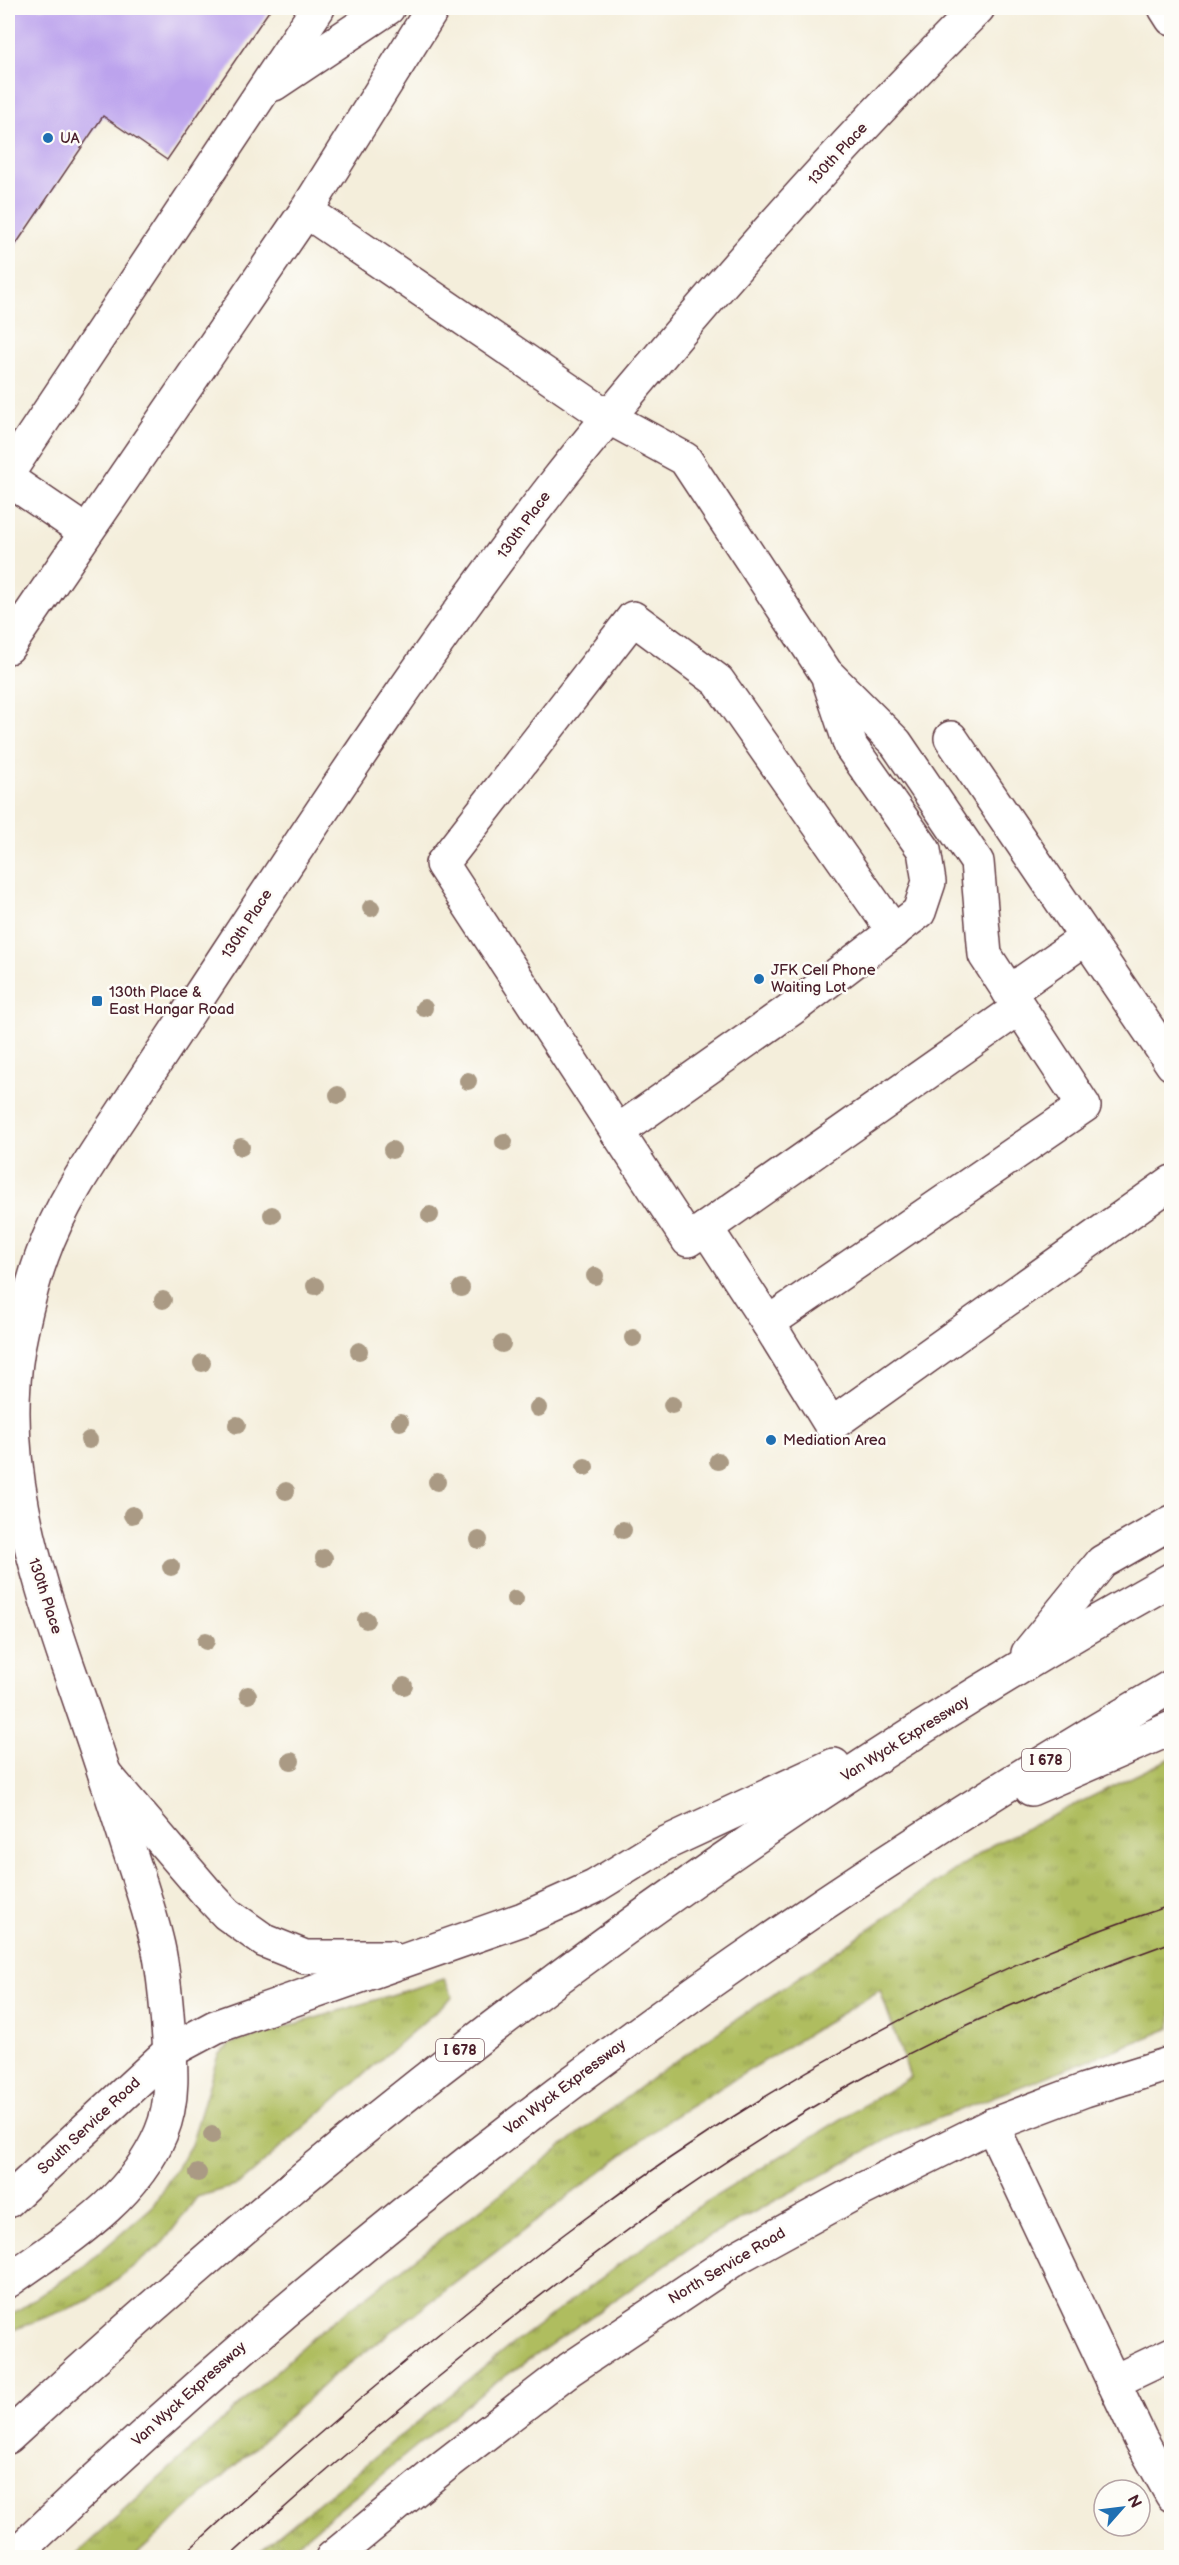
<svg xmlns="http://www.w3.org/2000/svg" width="1179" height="2565" font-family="'Balsamiq Sans',sans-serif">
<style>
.grass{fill:url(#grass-tufts);stroke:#7c6e45;stroke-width:1.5}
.building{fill:#bca3ed}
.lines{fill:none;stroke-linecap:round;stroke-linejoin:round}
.minor-casing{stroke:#643e45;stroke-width:36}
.highway-casing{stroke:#643e45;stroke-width:36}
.minor{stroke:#fff;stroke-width:33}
.highway{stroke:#fff;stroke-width:33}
.tram{stroke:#4a1f2b;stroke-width:1.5}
.tree{fill:#aa9a84}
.poi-dot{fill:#1f6fb2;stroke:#fdfcf7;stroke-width:2}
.labels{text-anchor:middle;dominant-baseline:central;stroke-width:5;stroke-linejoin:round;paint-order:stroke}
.shield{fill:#fdfcf7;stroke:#806168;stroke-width:1.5}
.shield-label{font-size:14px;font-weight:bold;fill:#4a1f2b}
.poi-label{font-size:15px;fill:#4a1f2b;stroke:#fdfcf7;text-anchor:start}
.street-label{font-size:15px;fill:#4a1f2b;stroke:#fdfcf7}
</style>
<defs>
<pattern id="grass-tufts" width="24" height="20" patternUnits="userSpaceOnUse" patternTransform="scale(1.5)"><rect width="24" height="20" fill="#afbd5f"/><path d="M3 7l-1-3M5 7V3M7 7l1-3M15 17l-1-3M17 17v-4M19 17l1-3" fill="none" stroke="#90994f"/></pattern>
</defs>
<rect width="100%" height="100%" fill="#fdfcf7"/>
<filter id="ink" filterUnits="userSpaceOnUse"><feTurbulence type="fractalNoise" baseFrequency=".0167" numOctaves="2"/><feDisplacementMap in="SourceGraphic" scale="12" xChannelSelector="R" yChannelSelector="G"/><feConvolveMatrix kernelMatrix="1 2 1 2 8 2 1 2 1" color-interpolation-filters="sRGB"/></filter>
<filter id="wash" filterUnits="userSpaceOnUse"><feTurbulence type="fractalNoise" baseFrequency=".008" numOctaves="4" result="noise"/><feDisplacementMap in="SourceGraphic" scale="24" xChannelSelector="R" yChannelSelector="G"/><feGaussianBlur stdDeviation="1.35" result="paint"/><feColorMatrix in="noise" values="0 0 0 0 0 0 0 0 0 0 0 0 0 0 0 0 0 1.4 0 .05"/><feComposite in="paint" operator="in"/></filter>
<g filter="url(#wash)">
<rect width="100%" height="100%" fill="#f4eedb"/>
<!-- grass -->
<g class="grass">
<path d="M1171,1758V2028L895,2135L694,2245L481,2393L281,2557H253L510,2346L693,2210L910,2077L880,1990L668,2120L331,2378L134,2557H73L318,2333L657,2074L992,1845Z"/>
<path d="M444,1979L453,1996L238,2185L197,2197L162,2244L90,2300L8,2332V2317L85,2265L152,2207L191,2145L218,2055L230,2044Z"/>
</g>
<g id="blocks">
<!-- building -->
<path class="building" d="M8,8H271L167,160L103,116L8,256Z"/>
</g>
</g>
<g filter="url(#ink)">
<use href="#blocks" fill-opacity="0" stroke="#643e45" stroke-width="1.5"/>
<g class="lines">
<!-- minor casing -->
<g class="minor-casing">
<g id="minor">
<path d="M1165,8L1172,19"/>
<path d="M274,84L388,8"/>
<path d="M306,211L608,417L685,459L826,673L896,743L977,862L985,955L1084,1106L768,1323L706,1228L688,1240L442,864L633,618L718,681L894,932"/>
<path d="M8,473L318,8"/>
<path d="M8,479L86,532"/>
<path d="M8,647L306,211L433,8"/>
<path d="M951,738L1172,1064"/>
<path d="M1009,992L1086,938"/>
<path d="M617,1132L797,1005L919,912L929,882L924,850L851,747L829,681"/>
<path d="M706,1228L1019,1008"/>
<path d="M768,1323L831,1425L1172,1182"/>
<path d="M992,2125L1140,2438L1172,2495"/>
<path d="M8,2201L170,2051"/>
<path d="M8,2281C65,2240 132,2202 161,2133C175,2100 171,2062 168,2027C166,2000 164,1973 158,1946C150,1911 138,1877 127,1843C108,1783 88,1723 67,1664C32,1560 0,1458 18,1348C24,1317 31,1286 42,1256C60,1205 91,1160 121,1115C155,1063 190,1010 225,957C331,796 438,634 557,481C595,432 637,384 677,336C773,223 873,113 978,8"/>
<path d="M1113,2382L1172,2354"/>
<path d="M332,2558L444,2466L570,2369L736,2258L851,2195L992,2125L1085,2090L1172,2063"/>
</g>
</g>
<!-- highway casing -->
<g class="highway-casing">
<g id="highway">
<path d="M1028,1653L1102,1562L1172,1522"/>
<path d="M105,1774L207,1893L227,1914L265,1941L305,1957H389"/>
<path d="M1031,1789L1172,1728"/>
<path d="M170,2051L215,2027L523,1919L594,1887L664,1844L834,1765"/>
<path d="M8,2437C362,2109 749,1815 1172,1579"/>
<path d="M12,2558C364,2221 750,1930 1172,1686"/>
</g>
</g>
<!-- minor -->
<use href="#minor" class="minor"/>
<!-- highway -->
<use href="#highway" class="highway"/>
<!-- tram -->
<g class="tram">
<path d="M180,2558C275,2470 372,2387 472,2307C505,2281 537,2254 571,2229C749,2095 958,1974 1172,1905"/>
<path d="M228,2558C316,2478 406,2402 498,2329C611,2239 728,2154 854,2083C955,2026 1063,1981 1172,1942"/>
</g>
</g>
<!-- trees -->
<g class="tree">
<circle cx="371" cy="908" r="9"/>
<circle cx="424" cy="1008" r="9"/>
<circle cx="468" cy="1081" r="9"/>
<circle cx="338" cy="1095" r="9"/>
<circle cx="504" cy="1142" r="9"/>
<circle cx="241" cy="1147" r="9"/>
<circle cx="392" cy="1150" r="9"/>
<circle cx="272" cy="1215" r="9"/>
<circle cx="430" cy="1215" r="9"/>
<circle cx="595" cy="1276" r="9"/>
<circle cx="315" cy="1286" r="9"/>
<circle cx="461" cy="1288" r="9"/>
<circle cx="163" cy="1300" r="9"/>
<circle cx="633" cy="1338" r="9"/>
<circle cx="502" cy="1344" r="9"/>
<circle cx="359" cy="1351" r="9"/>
<circle cx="202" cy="1363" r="9"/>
<circle cx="672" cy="1405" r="9"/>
<circle cx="538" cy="1408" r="9"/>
<circle cx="400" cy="1422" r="9"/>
<circle cx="237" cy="1425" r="9"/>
<circle cx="89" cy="1440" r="9"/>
<circle cx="718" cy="1461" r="9"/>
<circle cx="585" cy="1467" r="9"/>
<circle cx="437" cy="1482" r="9"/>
<circle cx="286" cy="1491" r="9"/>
<circle cx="132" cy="1515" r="9"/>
<circle cx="623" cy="1530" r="9"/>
<circle cx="479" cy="1540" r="9"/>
<circle cx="324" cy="1558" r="9"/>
<circle cx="171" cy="1567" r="9"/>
<circle cx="515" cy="1599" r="9"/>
<circle cx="366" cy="1620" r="9"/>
<circle cx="206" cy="1641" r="9"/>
<circle cx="404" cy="1686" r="9"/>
<circle cx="248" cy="1695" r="9"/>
<circle cx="291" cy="1761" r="9"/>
<circle cx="212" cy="2135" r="9"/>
<circle cx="198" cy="2173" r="9"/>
</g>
</g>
<!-- markers -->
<g class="poi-dot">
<circle cx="48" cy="138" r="6"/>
<circle cx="759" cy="979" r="6"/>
<rect x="91" y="995" width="12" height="12" rx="3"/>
<circle cx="771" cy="1440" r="6"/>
</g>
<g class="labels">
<!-- shield labels -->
<g class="shield">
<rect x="1022" y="1749" width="48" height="22" rx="4.5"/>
<rect x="436" y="2039" width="48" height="22" rx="4.5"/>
</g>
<g class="shield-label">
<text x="1046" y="1760">I 678</text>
<text x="460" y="2050">I 678</text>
</g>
<!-- poi labels -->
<g class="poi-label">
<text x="60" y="138">UA</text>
<text x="771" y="970">JFK Cell Phone<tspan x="771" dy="17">Waiting Lot</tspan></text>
<text x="109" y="992">130th Place &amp;<tspan x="109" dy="17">East Hangar Road</tspan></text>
<text x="783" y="1440">Mediation Area</text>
</g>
<!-- street labels -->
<g class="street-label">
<text transform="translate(838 154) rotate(-47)">130th Place</text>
<text transform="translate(524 525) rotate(-54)">130th Place</text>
<text transform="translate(247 924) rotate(-57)">130th Place</text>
<text transform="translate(45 1596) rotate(72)">130th Place</text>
<text transform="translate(905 1739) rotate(-32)">Van Wyck Expressway</text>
<text transform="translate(565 2087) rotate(-37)">Van Wyck Expressway</text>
<text transform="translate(89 2126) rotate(-43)">South Service Road</text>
<text transform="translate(727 2266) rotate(-31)">North Service Road</text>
<text transform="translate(189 2394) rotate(-42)">Van Wyck Expressway</text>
</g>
</g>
<!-- margin -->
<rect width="1179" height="2565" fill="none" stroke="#fdfcf7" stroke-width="30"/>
<!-- north arrow -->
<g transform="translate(1122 2508) rotate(62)"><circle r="28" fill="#fdfcf7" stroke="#b5a4a5" stroke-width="1.5"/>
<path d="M0-4.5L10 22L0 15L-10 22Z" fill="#1f6fb2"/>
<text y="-9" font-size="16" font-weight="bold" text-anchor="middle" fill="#4a1f2b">N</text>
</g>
</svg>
